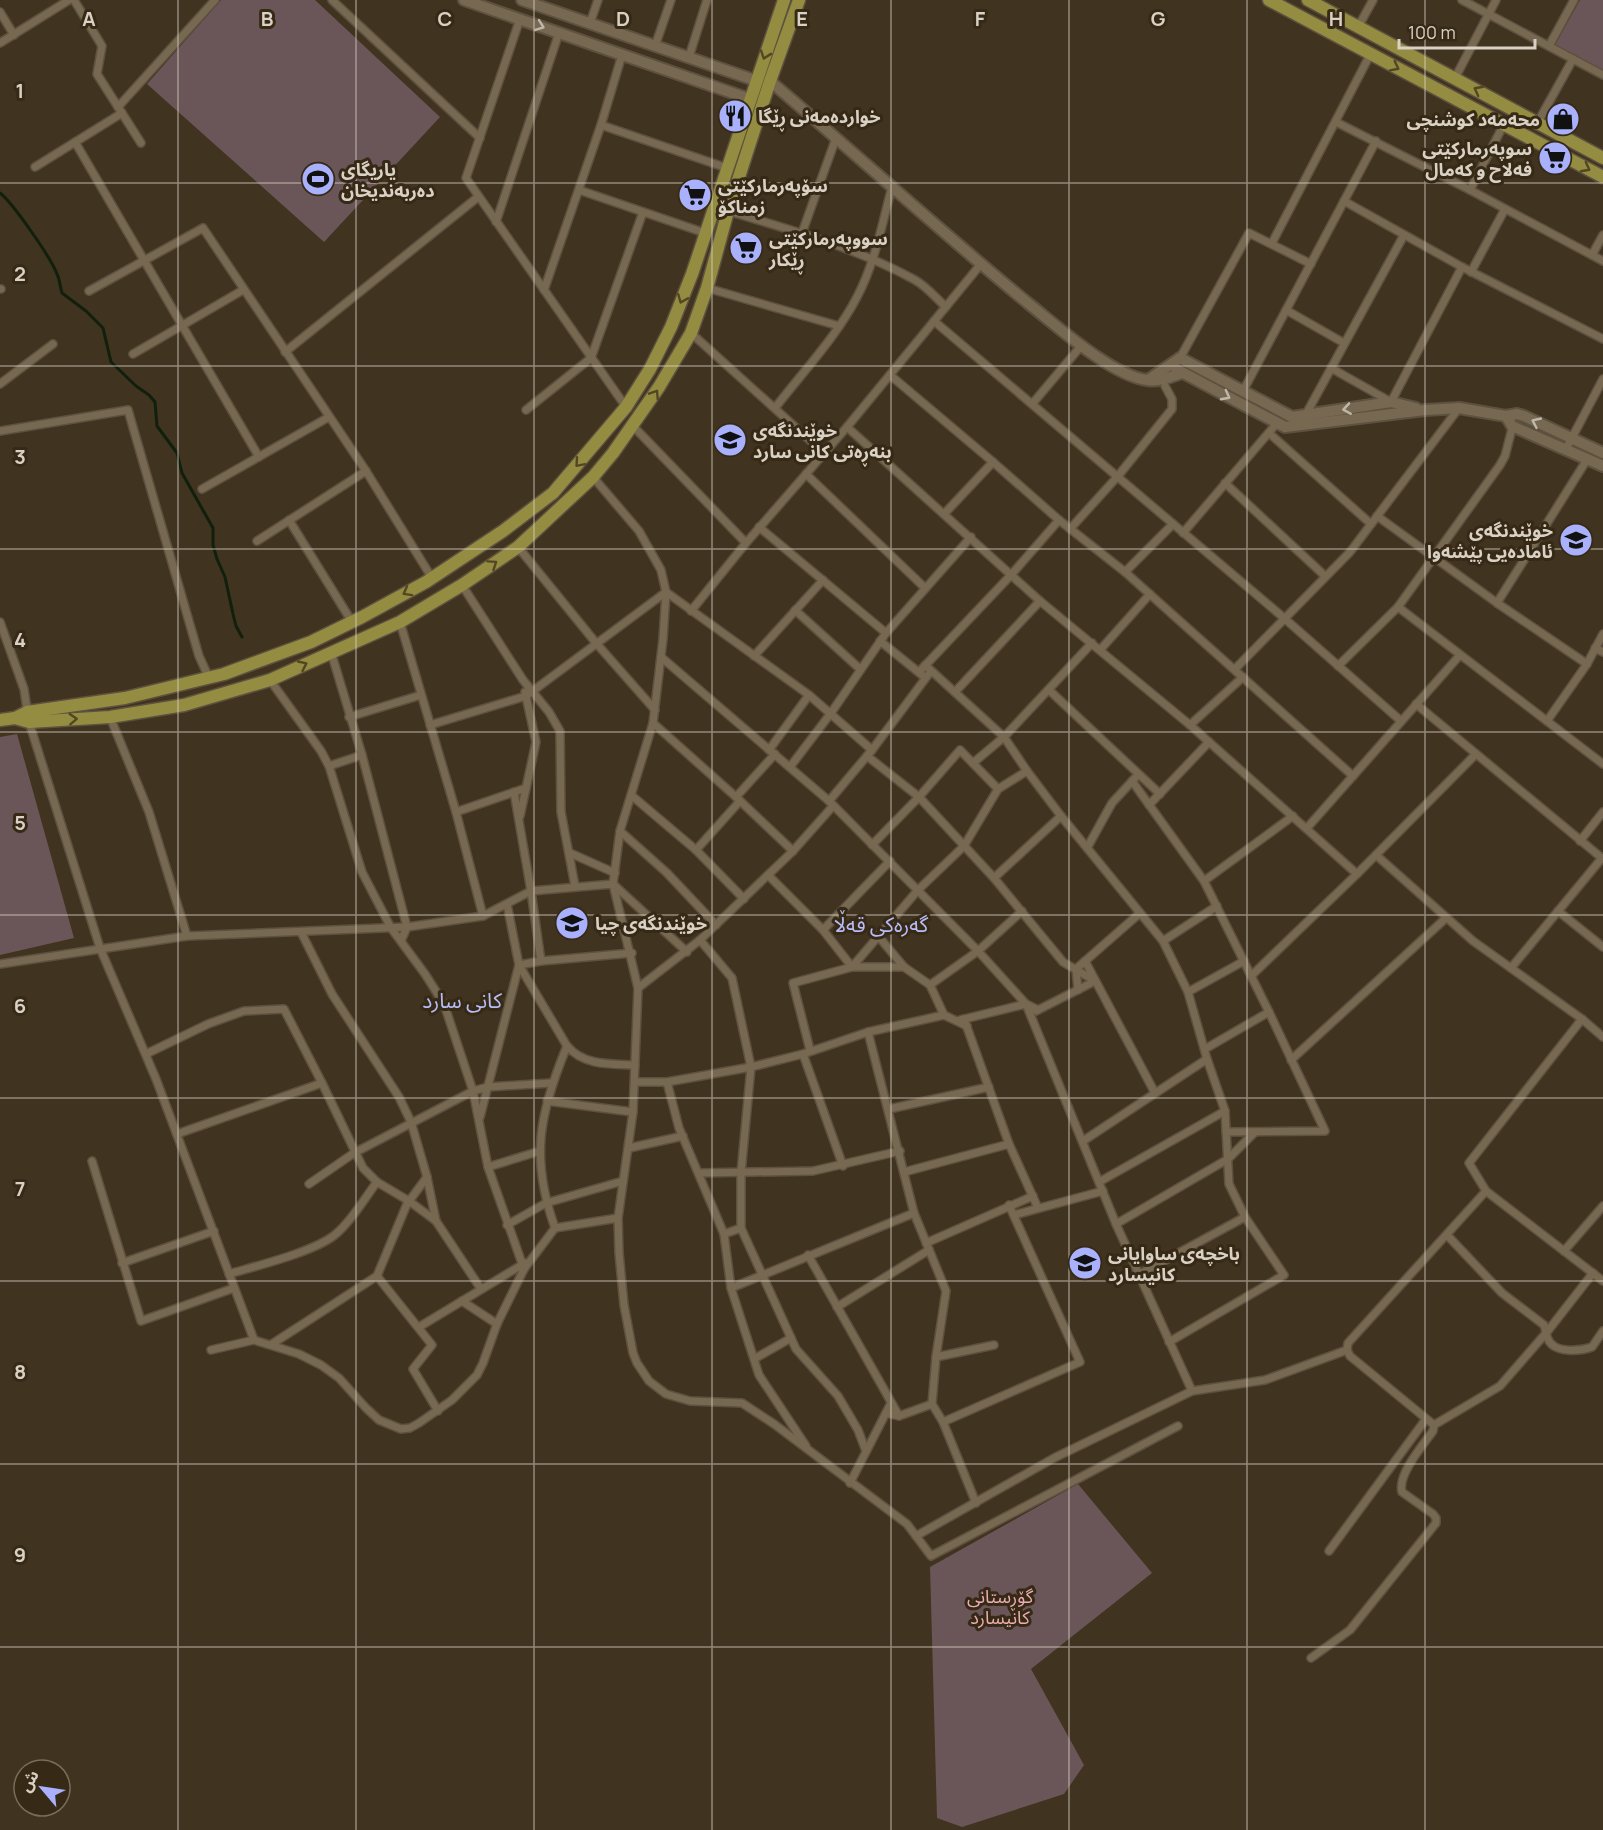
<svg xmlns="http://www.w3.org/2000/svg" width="1603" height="1830" font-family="Manrope,'Noto Sans Arabic',sans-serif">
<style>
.green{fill:#6a5658}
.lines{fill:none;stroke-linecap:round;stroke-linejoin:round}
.stream{stroke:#11200d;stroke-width:3}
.street-casing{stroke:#5d513f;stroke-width:10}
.secondary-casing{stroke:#5d513f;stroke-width:14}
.primary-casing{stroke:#5d513f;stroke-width:15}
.street{stroke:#776852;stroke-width:7}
.secondary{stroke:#776852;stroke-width:10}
.primary{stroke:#948d41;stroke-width:12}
.oneway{stroke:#c1b7a8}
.oneway2{stroke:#524722}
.grid{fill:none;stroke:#dad1c5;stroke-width:1.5;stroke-opacity:0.55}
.labels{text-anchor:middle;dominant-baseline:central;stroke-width:6;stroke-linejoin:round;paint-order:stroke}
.poi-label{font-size:18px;font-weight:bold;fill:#dad1c5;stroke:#362915;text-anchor:start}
.park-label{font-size:18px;fill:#ebaeb2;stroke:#362915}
.quarter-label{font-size:21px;fill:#b7bdf6;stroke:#362915}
.grid-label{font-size:20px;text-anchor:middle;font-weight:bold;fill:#dad1c5;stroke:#362915;stroke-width:6;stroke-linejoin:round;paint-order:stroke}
</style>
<rect width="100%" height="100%" fill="#40331f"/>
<!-- green -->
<g class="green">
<path d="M221,0H315L440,117L324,242L147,84Z"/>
<path d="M1580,0H1603V71L1555,45Z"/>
<path d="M17,734L74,938L0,955V737Z"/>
<path d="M1078,1484L1152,1573L1031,1669L1084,1765L1064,1794L962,1827L937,1818L930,1567Z"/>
</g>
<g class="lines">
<!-- stream -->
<path class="stream" d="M0,193C13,203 51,258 57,274C60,280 60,287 62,293L86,311L103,328L111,362L136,386L149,395L155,402L157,426L177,453L182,473L213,528V545L217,559L225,577L233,614L236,626L242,637"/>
<!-- street casing -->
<g class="street-casing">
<g id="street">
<path d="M74,0L102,46L97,74L141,143"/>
<path d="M332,0L480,138"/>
<path d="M1462,0L1603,75"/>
<path d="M0,12L14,35"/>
<path d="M520,19L466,178L626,407"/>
<path d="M590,23L598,0"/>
<path d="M1358,27L1373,0"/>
<path d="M0,43L69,0"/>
<path d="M655,46L671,0"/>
<path d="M1549,46L1574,0"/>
<path d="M689,57L707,0"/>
<path d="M1455,78L1496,0"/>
<path d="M118,107L215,0"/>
<path d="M1336,122L1470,190L1603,261"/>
<path d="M1538,122L1573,59"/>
<path d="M601,125L727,168"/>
<path d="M75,142L259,457"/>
<path d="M35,167L122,113"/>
<path d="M579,190L705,233"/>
<path d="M1470,190L1504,124"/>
<path d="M1344,201L1462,267L1603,339"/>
<path d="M728,211C791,230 857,248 915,280C926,286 936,298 946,307"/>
<path d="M496,222L559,33"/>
<path d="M802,233L836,138"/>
<path d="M1272,243L1370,55"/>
<path d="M1592,255L1603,235"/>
<path d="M1471,272L1505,209"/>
<path d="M707,288L839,326"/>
<path d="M0,289H1"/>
<path d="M544,290L601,125L622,55"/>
<path d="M89,291L203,228L366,471L432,578"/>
<path d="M1286,310L1344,343"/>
<path d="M934,321L1284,618L1401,721"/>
<path d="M691,333L824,453"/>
<path d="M285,352L478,197"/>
<path d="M133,354L243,290"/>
<path d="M1180,358L1249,233L1311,264"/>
<path d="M1331,368L1391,402L1462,267"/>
<path d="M890,375L993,462L1059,520L1125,572L1353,776"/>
<path d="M0,384L53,344"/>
<path d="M1243,391L1376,141"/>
<path d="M1033,403L1081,346"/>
<path d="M775,408C802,373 837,336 857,297C875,263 882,224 892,187"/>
<path d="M526,410L591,358L643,212"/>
<path d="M1305,416L1404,235"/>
<path d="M633,426L746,543"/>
<path d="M847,427L1040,601L1190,725L1357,874"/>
<path d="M0,431L128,410L199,656L209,678"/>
<path d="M1269,433L1371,524"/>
<path d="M1566,449L1603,379"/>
<path d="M806,474L924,587"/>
<path d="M593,477L639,531L661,570L666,592L663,639L653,723L620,831L613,884L638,988L633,1112L618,1218L619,1253L624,1305L633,1353L637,1363L649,1381L666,1394L690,1401L742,1403L774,1424L907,1524L931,1556L1178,1426"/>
<path d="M1225,483L1325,576"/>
<path d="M202,489L329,417"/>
<path d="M945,513L993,462"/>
<path d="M1377,516L1497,603L1587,664"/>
<path d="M289,520L352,622"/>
<path d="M759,527L886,633"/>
<path d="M1070,529L1118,476L1172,409V399L1165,386"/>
<path d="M1183,533L1277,423"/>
<path d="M257,541L366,471"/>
<path d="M518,547L596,643L655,710"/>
<path d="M1125,572L1173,524"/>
<path d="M462,585L523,680L549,712L560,731L561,812L575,886"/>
<path d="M1497,603L1588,458"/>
<path d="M1398,607L1603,764"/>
<path d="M795,610L860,669"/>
<path d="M691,611L746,543L847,427L981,264"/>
<path d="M0,622L24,689L29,722L100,948L156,1079L254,1340"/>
<path d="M400,622L456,812L483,916"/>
<path d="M880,641L922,675"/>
<path d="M1595,648L1603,652"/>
<path d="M1100,650L1150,594"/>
<path d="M331,652L362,755L407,927L401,941"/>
<path d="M754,656L823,580"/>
<path d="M661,657L829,801L978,951L1026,1004L1116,1224L1192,1391L1265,1380L1347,1350"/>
<path d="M925,665L1004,737L1027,771L1061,816L1163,941L1188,992L1207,1059L1225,1111L1229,1184L1245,1217L1284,1275L1169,1342"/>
<path d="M1338,666L1398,607L1500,465L1505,456L1513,425"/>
<path d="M1235,669L1350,552L1459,408"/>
<path d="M919,672L1011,575L1059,520"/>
<path d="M270,680L321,751L329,766L362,872L391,928L425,974L444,1004L473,1091L488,1167L524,1269"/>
<path d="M1049,690L1160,794"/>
<path d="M955,692L1040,601"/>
<path d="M809,695L872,750"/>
<path d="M1416,704L1603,859"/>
<path d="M110,717L149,812L187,936"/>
<path d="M349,717L421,695"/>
<path d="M1547,721L1587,664L1603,634"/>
<path d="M653,723L736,797L793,851"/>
<path d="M430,725L526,696L666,592L809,695L769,750"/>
<path d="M1190,725L1243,677"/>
<path d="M867,756L919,797L994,878L1063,962L1095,981"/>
<path d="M973,763L1004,737L1092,643"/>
<path d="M329,766L362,755"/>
<path d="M790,767L831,713L886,633L971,537"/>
<path d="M1132,781L1204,881L1269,1012L1325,1131L1226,1132"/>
<path d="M514,792L531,891L541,961"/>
<path d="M631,795L696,850L744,899"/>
<path d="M736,797L775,754"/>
<path d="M829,801L872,750L931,671"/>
<path d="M1149,805L1209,742"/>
<path d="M456,812L526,788"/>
<path d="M520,816L536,742L525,692"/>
<path d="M1307,828L1460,655"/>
<path d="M620,831L667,873L716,925"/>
<path d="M1580,841L1603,812"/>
<path d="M872,845L919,797L960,750L998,789"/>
<path d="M1087,848L1112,803L1135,778"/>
<path d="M696,850L740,801"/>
<path d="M570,853L615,873"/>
<path d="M1376,855L1473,941L1582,1019L1603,1037"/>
<path d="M768,875L823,930L852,967L918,890L964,846L998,789L1027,771"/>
<path d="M994,878L1061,816"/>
<path d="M1204,881L1293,816"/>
<path d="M507,904L519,965L567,1046C584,1066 611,1064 635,1065"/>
<path d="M1558,911L1603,947"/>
<path d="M823,930L890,861"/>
<path d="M301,932L332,994L399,1097L411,1122L427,1177L436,1221L481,1289"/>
<path d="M879,937L904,967L930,985L944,1015"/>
<path d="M700,940L732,978L751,1067L741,1173V1228L796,1349L838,1396L858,1430L866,1451"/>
<path d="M1163,941L1217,906"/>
<path d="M1085,961L1155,1093"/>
<path d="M0,964L187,936L407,927L483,916L531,891L613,884L687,952"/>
<path d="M519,965L541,961L632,953"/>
<path d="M1511,968L1602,858"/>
<path d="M1251,976L1357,874L1476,754"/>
<path d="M930,985L978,951L1022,911"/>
<path d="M638,988L700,940L793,851L833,806"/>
<path d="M1078,990L1076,969L1140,913"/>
<path d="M1188,992L1244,961"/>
<path d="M1036,1011L1095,981"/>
<path d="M964,1019L1009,1144L1038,1208"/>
<path d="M960,1020L1026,1004L1038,1010"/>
<path d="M868,1032L914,1213L946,1291L936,1357L932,1404L943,1422L976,1503"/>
<path d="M1205,1049L1269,1012"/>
<path d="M810,1050L793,983L852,967H904"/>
<path d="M146,1054L208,1024L244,1011L284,1009L322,1083"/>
<path d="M803,1054L843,1166"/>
<path d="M1291,1060L1446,918"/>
<path d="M635,1082H667L751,1067L803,1054L868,1032L944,1015L967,1026"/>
<path d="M667,1082L679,1128L724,1234L731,1288L759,1375L806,1446"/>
<path d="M547,1101L633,1112"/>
<path d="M889,1109L989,1087"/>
<path d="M480,1117L519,965"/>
<path d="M177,1134L322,1083L363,1168L377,1182L409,1201L436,1221"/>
<path d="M1083,1141L1207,1059"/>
<path d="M629,1148L683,1136"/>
<path d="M92,1161L141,1321L234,1288"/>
<path d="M488,1167L540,1151"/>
<path d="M904,1172L1009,1144"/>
<path d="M699,1173L813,1171L900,1151"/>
<path d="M1099,1182L1225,1111"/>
<path d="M309,1184L354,1153L473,1091L488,1087L551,1083"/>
<path d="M1486,1191L1469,1163L1582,1019"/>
<path d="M1014,1215L1103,1191"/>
<path d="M1116,1224L1228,1159L1255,1132"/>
<path d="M507,1225L546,1203L623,1181"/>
<path d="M555,1228C530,1158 539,1114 567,1046"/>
<path d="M724,1234L741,1228"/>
<path d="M1447,1235L1502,1293L1544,1325C1546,1330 1546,1336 1548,1339C1554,1354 1581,1351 1592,1347L1603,1331"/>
<path d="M926,1243L1033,1196"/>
<path d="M1564,1251L1603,1206"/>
<path d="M808,1255L899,1416"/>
<path d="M122,1263L214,1231"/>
<path d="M229,1274C256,1266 318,1251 337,1233C353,1219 364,1199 377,1182"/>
<path d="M1138,1275L1245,1217"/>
<path d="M377,1276L432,1345L413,1369L438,1411"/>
<path d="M731,1288L914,1213"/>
<path d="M462,1301L497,1324"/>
<path d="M837,1307L929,1250"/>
<path d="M419,1327L525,1263"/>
<path d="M272,1344L377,1276L407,1204L427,1177"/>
<path d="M211,1350L254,1340L299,1354L321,1365L339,1378L366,1408L379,1420L401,1429L410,1428L419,1423L452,1400L477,1375L483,1363L497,1324L524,1269L555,1228L618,1218"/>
<path d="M936,1357L994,1345"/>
<path d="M754,1359L791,1338"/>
<path d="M886,1413L899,1416L932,1404"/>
<path d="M943,1422L1080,1362L1009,1205"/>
<path d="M1434,1425L1500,1386L1547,1332L1593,1273"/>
<path d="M850,1483L891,1403"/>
<path d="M916,1536L1054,1458L1192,1391"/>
<path d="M1329,1551L1426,1419"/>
<path d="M1311,1658L1350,1630L1436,1523V1518L1433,1514L1402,1492C1397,1475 1423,1445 1433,1431L1434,1425L1350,1356L1347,1350L1348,1343L1486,1191L1603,1281"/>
</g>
</g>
<!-- secondary casing -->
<g class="secondary-casing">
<g id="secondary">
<path d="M464,0L750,99"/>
<path d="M522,0L757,81"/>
<path d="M770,81C857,155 941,232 1029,304C1057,326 1112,376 1147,380C1159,382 1171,377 1182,373"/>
<path d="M1180,358L1292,417L1391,402L1416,408"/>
<path d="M1176,369L1285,427L1425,410L1459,408L1506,416L1517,414L1524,416L1603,453"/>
<path d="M1148,380L1180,358"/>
<path d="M1506,416L1512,426L1603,466"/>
</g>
</g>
<!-- primary casing -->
<g class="primary-casing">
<g id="primary">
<path d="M1269,0L1603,177"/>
<path d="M1308,0L1603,158"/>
<path d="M15,718L29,722L110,717L184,705L270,680L400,622L462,585L518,547L593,477L613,453L659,387L691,333L707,288L728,211L770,81L799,0"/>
<path d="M0,720L15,718L27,712L125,698L195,681L224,674L311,642L362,617L426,582L503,531L553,493L626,407L650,369L671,327L692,274L784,0"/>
</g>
</g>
<!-- street -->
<use href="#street" class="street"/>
<!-- secondary -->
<use href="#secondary" class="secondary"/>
<!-- primary -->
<use href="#primary" class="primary"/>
</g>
<!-- one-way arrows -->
<defs><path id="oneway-chevron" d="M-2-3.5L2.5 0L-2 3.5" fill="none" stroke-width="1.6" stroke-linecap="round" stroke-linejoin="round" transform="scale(1.5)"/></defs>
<g class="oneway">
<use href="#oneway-chevron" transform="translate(540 26) rotate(20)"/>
<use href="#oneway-chevron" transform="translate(1226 396) rotate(28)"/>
<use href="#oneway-chevron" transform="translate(1347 409) rotate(171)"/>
<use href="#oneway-chevron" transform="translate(1536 422) rotate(-155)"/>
</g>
<g class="oneway2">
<use href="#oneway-chevron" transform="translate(765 55) rotate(109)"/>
<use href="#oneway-chevron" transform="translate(1395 67) rotate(27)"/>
<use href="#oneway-chevron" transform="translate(1478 90) rotate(-152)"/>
<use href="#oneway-chevron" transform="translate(1586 168) rotate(28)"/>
<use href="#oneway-chevron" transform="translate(682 299) rotate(112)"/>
<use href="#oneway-chevron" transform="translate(655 394) rotate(-57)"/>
<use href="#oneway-chevron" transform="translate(579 463) rotate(131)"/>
<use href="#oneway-chevron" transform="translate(493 564) rotate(-34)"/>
<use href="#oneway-chevron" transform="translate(407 592) rotate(151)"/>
<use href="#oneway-chevron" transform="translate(303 665) rotate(-25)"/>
<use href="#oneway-chevron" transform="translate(73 719) rotate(-3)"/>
</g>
<!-- grid -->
<path class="grid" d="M178,0V1830M356,0V1830M534,0V1830M712,0V1830M891,0V1830M1069,0V1830M1247,0V1830M1425,0V1830M0,183H1603M0,366H1603M0,549H1603M0,732H1603M0,915H1603M0,1098H1603M0,1281H1603M0,1464H1603M0,1647H1603"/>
<!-- icons -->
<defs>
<g id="restaurant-disc" transform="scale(1.725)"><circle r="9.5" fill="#a9b0fc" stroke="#362915"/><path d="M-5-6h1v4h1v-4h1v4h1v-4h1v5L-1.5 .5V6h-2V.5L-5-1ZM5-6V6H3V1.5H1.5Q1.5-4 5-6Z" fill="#111"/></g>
<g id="shop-disc" transform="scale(1.725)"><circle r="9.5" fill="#a9b0fc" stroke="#362915"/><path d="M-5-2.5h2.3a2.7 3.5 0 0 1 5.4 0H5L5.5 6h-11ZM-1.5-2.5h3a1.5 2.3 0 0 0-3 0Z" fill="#111"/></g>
<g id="supermarket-disc" transform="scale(1.725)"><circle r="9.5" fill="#a9b0fc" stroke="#362915"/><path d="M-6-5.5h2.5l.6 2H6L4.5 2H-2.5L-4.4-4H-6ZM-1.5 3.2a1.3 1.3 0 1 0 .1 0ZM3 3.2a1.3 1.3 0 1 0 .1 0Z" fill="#111"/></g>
<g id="stadium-disc" transform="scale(1.725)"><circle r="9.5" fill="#a9b0fc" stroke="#362915"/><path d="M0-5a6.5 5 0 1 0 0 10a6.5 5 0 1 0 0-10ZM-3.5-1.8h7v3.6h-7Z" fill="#111"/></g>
<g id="school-disc" transform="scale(1.725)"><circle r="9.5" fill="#a9b0fc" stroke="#362915"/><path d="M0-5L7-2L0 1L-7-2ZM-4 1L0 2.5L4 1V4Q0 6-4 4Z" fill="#111"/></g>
</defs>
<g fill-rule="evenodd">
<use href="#restaurant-disc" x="735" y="116"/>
<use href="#shop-disc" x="1563" y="119"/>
<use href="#supermarket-disc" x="1555" y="158"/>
<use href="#stadium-disc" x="318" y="179"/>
<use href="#supermarket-disc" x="695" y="195"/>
<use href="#supermarket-disc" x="746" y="248"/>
<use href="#school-disc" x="730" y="440"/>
<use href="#school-disc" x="1576" y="540"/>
<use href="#school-disc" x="572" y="923"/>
<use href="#school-disc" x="1085" y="1263"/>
</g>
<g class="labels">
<!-- poi labels -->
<g class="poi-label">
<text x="758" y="116">خواردەمەنی ڕێگا</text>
<text x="1540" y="119" text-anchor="end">محەمەد کوشنچی</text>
<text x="1532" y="148" text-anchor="end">سوپەرمارکێتی<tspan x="1532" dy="21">فەلاح و کەمال</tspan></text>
<text x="341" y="169">یاریگاى<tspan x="341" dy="21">ده‌ربه‌ندیخان</tspan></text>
<text x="718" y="185">سۆپەرمارکێتی<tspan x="718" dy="21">زمناکۆ</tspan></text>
<text x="769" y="238">سووپەرمارکێتی<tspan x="769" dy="21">ڕێکار</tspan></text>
<text x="753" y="430">خوێندنگەی<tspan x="753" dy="21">بنەڕەتی کانی سارد</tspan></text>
<text x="1553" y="530" text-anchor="end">خوێندنگەی<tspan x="1553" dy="21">ئامادەیی پێشەوا</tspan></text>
<text x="595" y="923">خوێندنگەی چیا</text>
<text x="1108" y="1253">باخچەی ساوایانی<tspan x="1108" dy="21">کانیسارد</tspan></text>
</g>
<!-- park labels -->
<g class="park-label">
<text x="1000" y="1596">گۆڕستانی<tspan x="1000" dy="21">کانیسارد</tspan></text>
</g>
<!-- quarter labels -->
<g class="quarter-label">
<text x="881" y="924">گەرەکی قەڵا</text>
<text x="462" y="1000">کانی سارد</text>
</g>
</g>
<g class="grid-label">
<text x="89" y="26">A</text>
<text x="267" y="26">B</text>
<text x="445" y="26">C</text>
<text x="623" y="26">D</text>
<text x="802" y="26">E</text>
<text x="980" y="26">F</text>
<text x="1158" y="26">G</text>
<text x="1336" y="26">H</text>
<text x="20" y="98">1</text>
<text x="20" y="281">2</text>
<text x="20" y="464">3</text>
<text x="20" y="647">4</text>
<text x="20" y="830">5</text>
<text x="20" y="1013">6</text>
<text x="20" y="1196">7</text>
<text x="20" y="1379">8</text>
<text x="20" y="1562">9</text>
</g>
<!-- north arrow -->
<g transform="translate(42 1788) rotate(299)"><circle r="28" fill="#362915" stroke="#786c5b" stroke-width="1.5"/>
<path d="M0-4.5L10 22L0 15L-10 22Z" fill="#a9b0fc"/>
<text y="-9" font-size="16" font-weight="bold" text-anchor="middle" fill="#dad1c5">ش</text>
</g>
<!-- scale -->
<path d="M1399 39v9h136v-9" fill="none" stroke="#dad1c5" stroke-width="3"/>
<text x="1408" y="39" font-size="18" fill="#dad1c5" stroke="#362915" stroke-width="4.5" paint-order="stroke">100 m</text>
</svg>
